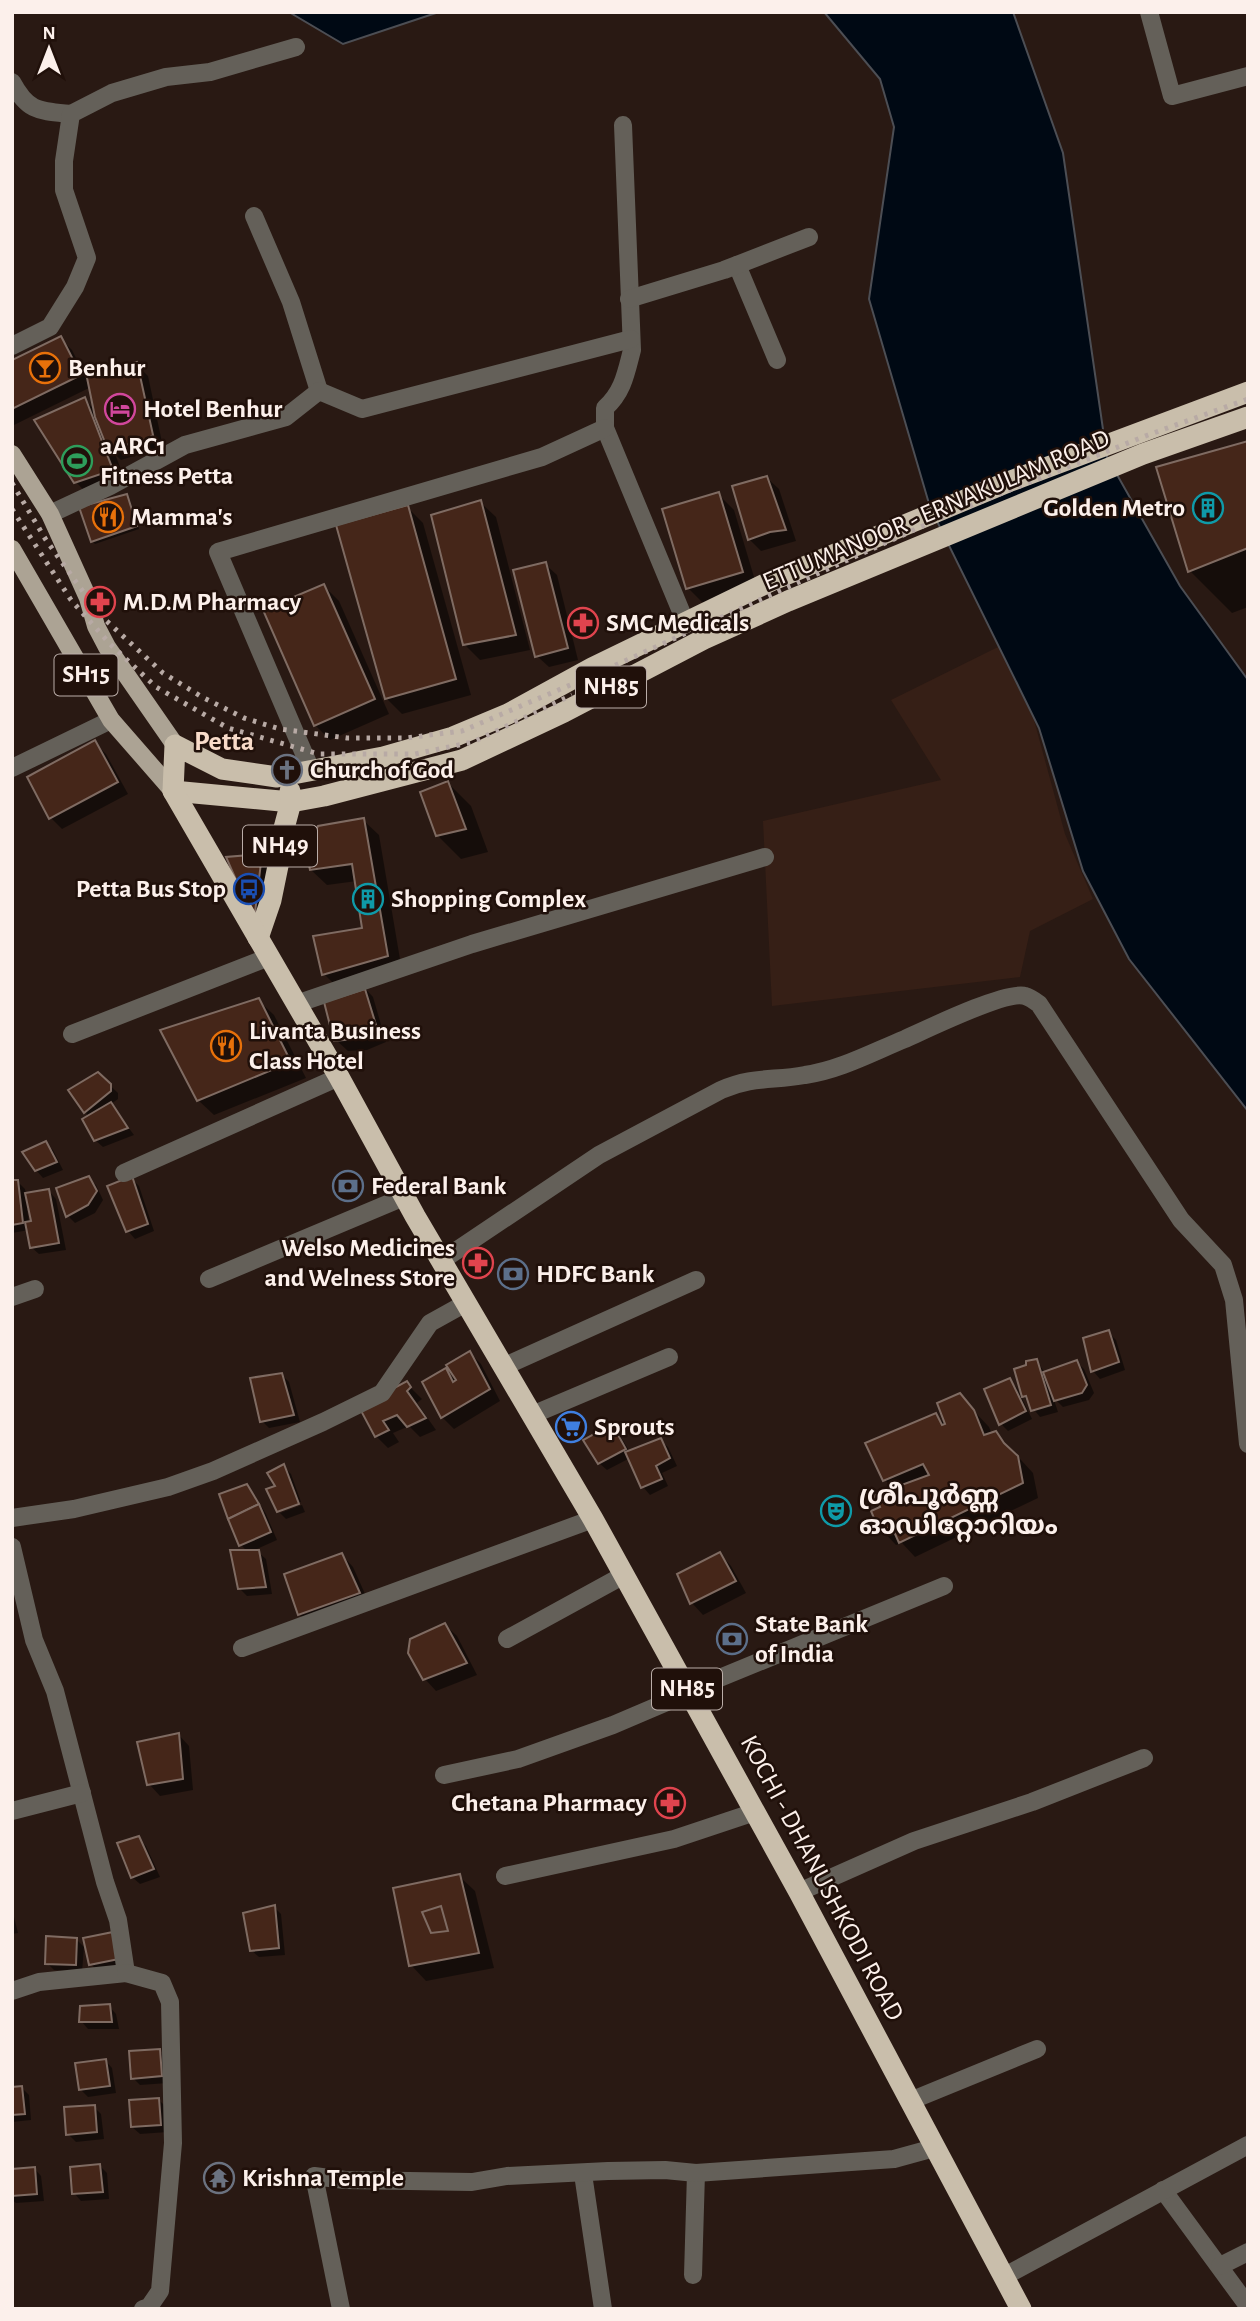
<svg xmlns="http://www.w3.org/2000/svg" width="1260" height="2321" font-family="'Alegreya Sans','Noto Sans Malayalam',sans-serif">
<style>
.built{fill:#361f16}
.water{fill:#000914;stroke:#4c4e54;stroke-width:2}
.shadow{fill:#0007;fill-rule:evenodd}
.building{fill:#452619;stroke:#7f6b62;stroke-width:2}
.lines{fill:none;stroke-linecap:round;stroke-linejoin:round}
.minor{stroke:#646059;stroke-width:18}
.major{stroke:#aca394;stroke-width:18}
.highway{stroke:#c9beab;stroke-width:21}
.rail{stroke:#b8aaa5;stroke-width:5;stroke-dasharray:3.5 7;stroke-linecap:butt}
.labels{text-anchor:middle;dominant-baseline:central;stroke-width:5;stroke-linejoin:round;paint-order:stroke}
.shield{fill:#20100a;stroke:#baada8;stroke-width:2}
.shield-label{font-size:24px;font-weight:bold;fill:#fcf0eb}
.poi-label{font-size:26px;font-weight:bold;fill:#fcf0eb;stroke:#20100a;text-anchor:start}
.street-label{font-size:26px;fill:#fcf0eb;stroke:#20100a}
.neighbourhood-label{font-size:28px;font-weight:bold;fill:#f8dbc9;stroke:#20100a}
</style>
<rect width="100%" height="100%" fill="#291913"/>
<!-- built -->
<path class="built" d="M998,647L1034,720L1065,834L1093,899L1030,931L1020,977L772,1006L763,821L941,780L891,700Z"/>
<!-- water -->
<g class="water">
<path d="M289,12H439L343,44Z"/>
<path d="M824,12H1013L1063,153L1107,457L1180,586L1248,680V1111L1129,959L1083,871L1039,728L930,507L869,299L894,127L880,79Z"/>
</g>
<!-- shadow -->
<g class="shadow">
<path d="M60,338L72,350L88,382L136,364L148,376L163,447L121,460L115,454L127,485L91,498L76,482L84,399L98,413L91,387L12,426V362ZM155,435L156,438L113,450V447Z"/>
<path d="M1248,442V607L1232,613L1190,571Z"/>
<path d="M767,478L779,489L796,541L761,551L749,539Z"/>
<path d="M718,494L734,510L757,587L703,603L688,588Z"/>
<path d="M127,496L130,500L139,529L95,544L92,541Z"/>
<path d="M480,502L496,517L530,650L480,660L464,644Z"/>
<path d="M407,507L423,523L471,695L402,714L386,698Z"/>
<path d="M545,564L557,575L578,660L549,667L537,656Z"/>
<path d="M324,586L339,601L389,714L330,740L315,725Z"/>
<path d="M95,743L106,754L128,794L62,829L51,818Z"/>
<path d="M448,783L471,806L488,852L461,859L438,836Z"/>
<path d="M363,820L379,835L402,971L360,983L373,997L386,1042L367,1050L348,1051L336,1040L340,990L324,974L364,929L357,881L327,885L311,870Z"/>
<path d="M261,856L269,863L262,925L229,859Z"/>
<path d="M258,1000L274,1015L306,1078L214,1115L198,1100Z"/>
<path d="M98,1074L118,1093V1099L111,1104L134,1135L103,1147L95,1140L89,1117L70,1091Z"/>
<path d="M45,1143L53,1150L63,1170L43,1178L36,1170Z"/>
<path d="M88,1178L96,1185L103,1200L95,1213L75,1223L68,1216Z"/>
<path d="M131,1178L139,1186L154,1231L135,1239L128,1231Z"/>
<path d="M12,1182H18L25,1189L26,1195L49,1191L56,1199L66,1250L39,1254L31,1247L29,1230L12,1233ZM27,1209H30L33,1222L29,1223Z"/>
<path d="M1108,1332L1116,1340L1125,1370L1100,1379L1093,1371L1085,1339Z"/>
<path d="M470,1353L481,1364L500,1401L454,1429L442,1417L446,1371L457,1382Z"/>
<path d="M1037,1361L1045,1373L1077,1362L1084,1369L1094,1393L1089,1400L1063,1407L1053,1397L1058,1412L1040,1417L1023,1396Z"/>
<path d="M282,1375L289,1382L300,1422L269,1428L262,1421Z"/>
<path d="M1009,1380L1017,1388L1032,1419L1008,1431L1001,1424Z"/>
<path d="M407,1384L422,1399L417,1403L436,1430L420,1437L409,1426L393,1433L399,1442L388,1448L376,1436L361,1408Z"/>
<path d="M959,1395L989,1427L992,1434L996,1433L1033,1473L1038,1498L915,1557L902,1543L896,1545L881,1529L883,1508L894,1489L885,1480L867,1444L936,1415L947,1426Z"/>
<path d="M612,1427L619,1434L630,1452L660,1440L668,1447L677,1466L662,1473L668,1486L650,1495L643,1487L630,1458L607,1470L599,1463Z"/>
<path d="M283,1466L291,1474L301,1502L279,1510V1512L268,1490L277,1488Z"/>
<path d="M246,1486L254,1494L266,1514L277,1540L250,1552H258L266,1559L272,1594L247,1596L239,1588L248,1552L241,1545Z"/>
<path d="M302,1505L305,1512L286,1519L280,1513Z"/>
<path d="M720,1554L731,1566L746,1593L703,1615L692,1603L680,1575Z"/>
<path d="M342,1555L353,1567L370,1605L311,1625L299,1614Z"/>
<path d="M445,1625L457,1636L477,1675L436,1691L425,1679Z"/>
<path d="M178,1734L189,1746L193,1790L160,1796L149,1784Z"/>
<path d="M138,1838L146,1846L160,1877L140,1884L132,1877Z"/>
<path d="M459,1876L475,1891L494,1968L426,1981L411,1965Z"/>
<path d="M274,1907L281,1914L285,1955L259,1957L251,1950Z"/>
<path d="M12,1909L18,1933L12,1934Z"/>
<path d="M112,1934L125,1966L98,1972L91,1964Z"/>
<path d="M76,1939L84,1947L82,1972L54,1970L47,1963Z"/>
<path d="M109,2006L116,2014L119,2029H88L81,2021Z"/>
<path d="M159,2051L166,2058L168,2083L140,2085L133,2078Z"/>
<path d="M105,2060L112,2068L116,2093L88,2097L81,2090Z"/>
<path d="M22,2088L29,2095L31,2120L12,2122V2089Z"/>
<path d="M158,2099L166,2107L168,2132L140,2134L132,2127Z"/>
<path d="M94,2107L101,2114L104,2139L76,2142L68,2134Z"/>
<path d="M100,2166L107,2173L109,2199L81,2201L74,2193Z"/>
<path d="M34,2168L41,2176L44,2201L16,2203L12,2200V2170Z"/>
</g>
<!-- building -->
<g class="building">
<path d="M61,336L81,375L12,409V360Z"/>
<path d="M137,362L153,435L147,439L108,450L95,417L86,373Z"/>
<path d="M85,397L113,470L74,483L34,420Z"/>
<path d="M1248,441V548L1188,572L1156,467Z"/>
<path d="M767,476L786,530L770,532L748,540L732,486Z"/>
<path d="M719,492L743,572L686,589L662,509Z"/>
<path d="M127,494L137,526L91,542L79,507Z"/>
<path d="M481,500L516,635L463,645L431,515Z"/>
<path d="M408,505L456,679L385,699L336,525Z"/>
<path d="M546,562L568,648L535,657L513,570Z"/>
<path d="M324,584L375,699L314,726L263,610Z"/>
<path d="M95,740L118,782L49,819L27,777Z"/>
<path d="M448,781L466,829L436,836L420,792Z"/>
<path d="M364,818L388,956L322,975L313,936L362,928L352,864L310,870L306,851L318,826Z"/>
<path d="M262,854L254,921L226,857Z"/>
<path d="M365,989L376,1025L375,1032L355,1039L334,1041L324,1002Z"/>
<path d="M259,998L291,1062L197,1101L160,1030Z"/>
<path d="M98,1072L111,1084V1091L84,1113L68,1090Z"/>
<path d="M111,1102L128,1128L94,1141L82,1119Z"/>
<path d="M46,1141L57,1162L35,1171L22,1152Z"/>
<path d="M89,1176L97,1191L88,1205L66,1217L56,1188Z"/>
<path d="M132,1176L148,1224L126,1232L107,1186Z"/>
<path d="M12,1180H18L23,1223L12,1225Z"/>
<path d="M49,1189L59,1243L30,1248L25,1222L31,1221L25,1193Z"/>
<path d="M1109,1330L1119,1362L1091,1372L1083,1338Z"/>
<path d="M470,1351L490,1389L441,1418L422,1382L446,1368L453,1382L456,1380L446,1365Z"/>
<path d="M1037,1359L1051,1405L1031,1411L1026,1396L1022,1397L1014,1369L1026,1365V1361Z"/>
<path d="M1077,1360L1087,1385L1082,1393L1054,1401L1043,1372Z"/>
<path d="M282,1373L294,1415L260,1422L250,1378Z"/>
<path d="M1010,1378L1026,1411L999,1425L984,1389Z"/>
<path d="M407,1381L411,1387L407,1391L426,1418L407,1427L397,1415L383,1421L389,1430L375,1437L359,1407Z"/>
<path d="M960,1393L974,1410L984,1435L996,1431L1004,1443L1018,1456L1023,1483L899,1543L892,1527L879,1530L871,1511L880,1507L874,1495L929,1475L923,1464L883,1481L865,1443L936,1413L942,1425L945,1424L937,1403Z"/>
<path d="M612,1424L626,1449L598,1464L583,1440Z"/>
<path d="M661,1438L670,1458L656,1466L662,1479L641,1488L625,1452Z"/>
<path d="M284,1464L299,1504L277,1512L266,1489L275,1486L267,1473Z"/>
<path d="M247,1484L259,1504L228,1519L219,1494Z"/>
<path d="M259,1504L271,1532L239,1546L228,1519Z"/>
<path d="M230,1550H259L266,1587L238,1589Z"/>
<path d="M720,1552L736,1581L690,1604L677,1574Z"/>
<path d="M342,1553L360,1593L298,1615L284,1574Z"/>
<path d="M445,1623L467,1663L423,1680L408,1653L410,1639Z"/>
<path d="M179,1733L183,1779L147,1785L137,1742Z"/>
<path d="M139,1836L154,1869L131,1878L117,1843Z"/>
<path d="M460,1874L479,1953L409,1966L393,1888Z"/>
<path d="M275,1905L279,1948L250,1951L243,1913Z"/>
<path d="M441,1906L448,1931L431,1933L422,1912Z"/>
<path d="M113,1932L119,1959L89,1965L83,1938Z"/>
<path d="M46,1936L77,1938L76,1965L45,1964Z"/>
<path d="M110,2004L112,2022H79L80,2006Z"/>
<path d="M160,2049L162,2076L131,2079L129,2051Z"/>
<path d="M106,2059L110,2086L79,2090L75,2063Z"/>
<path d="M22,2086L25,2114L12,2115V2087Z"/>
<path d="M159,2098L161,2125L131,2127L129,2100Z"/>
<path d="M95,2105L97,2132L66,2135L64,2107Z"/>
<path d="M100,2164L103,2192L72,2194L70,2167Z"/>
<path d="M35,2167L37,2194L12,2196V2169Z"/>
</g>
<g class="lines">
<!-- minor -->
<g class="minor">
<path d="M1149,12L1172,96L1248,76"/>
<path d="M12,82C28,112 39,111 71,114"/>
<path d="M623,125L632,350C626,373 623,392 605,408V428L685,621"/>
<path d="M254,216L291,302L319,391"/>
<path d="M737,265L777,360"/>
<path d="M629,299L724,270L809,237"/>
<path d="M12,346L50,327L75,287L87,258L64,190V161L71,114L112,93L166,77L210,72L296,47"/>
<path d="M50,514L110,486L185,445L286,417L319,391L362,409L631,339"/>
<path d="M12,768L111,720"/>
<path d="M311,770L218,552L542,457L605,428"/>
<path d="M296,1004L472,944L765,857"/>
<path d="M72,1034L269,957"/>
<path d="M124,1173L339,1077"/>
<path d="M441,1261L599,1155L721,1090C753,1076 773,1081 805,1075C840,1070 873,1052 905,1039C925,1030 1007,990 1025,996C1029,997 1035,1001 1039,1004L1181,1220L1223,1265L1234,1300L1248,1444"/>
<path d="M209,1279L404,1197"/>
<path d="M12,1297L35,1289"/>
<path d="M503,1367L696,1280"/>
<path d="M532,1415L669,1357"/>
<path d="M12,1518L74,1509L168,1487L213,1471L323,1422L382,1393L430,1323L466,1303"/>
<path d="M12,1547L34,1640L55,1691L105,1882L118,1920L126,1973L39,1982L12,1991"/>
<path d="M507,1639L624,1575"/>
<path d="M242,1648L593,1519"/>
<path d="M444,1775L518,1759L613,1725L674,1699L688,1691L944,1586"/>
<path d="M12,1811L82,1793"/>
<path d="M505,1876L674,1839L755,1812"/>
<path d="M799,1892L914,1841L1032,1802L1144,1758"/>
<path d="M126,1973L162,1983L170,2002L173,2143L160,2291L149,2307L143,2309"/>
<path d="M910,2101L1037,2049"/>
<path d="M583,2174L603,2309"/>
<path d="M1163,2190L1248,2306"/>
<path d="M1220,2266L1248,2252"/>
<path d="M693,2275L696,2173"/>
<path d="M1003,2277L1248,2145"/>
<path d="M341,2309L314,2176L345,2180L472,2182L507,2176L608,2171L665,2170L696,2173L894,2159L934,2148"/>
</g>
<!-- major -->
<g class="major">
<path d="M12,454L50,514L88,598L96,626L107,647L175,745"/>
<path d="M12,549L111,720L173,791"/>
</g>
<!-- highway -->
<g class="highway">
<path d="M173,791L291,802L324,796L462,760L564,712L704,639L788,601L1143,454L1248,417"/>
<path d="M258,938L271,900L279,861L280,843L291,802L290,791"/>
<path d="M1021,2309L799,1892L593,1519L415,1216L339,1077L173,791L175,745L222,769L277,777L383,757L453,737L508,714L592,668L773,580L1008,482L1248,392"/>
</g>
<!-- rail -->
<g class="rail">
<path d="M12,483L46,540L99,614L163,673L202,697L244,718L280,729L347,738H406L462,731L596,674L947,515L1148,435L1248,399"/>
<path d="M12,509L71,600L110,644L156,687L228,728L319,754H415L473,742L572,695"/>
</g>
</g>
<!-- icons -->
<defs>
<g id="bar-ring" transform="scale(1.575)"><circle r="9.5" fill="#20100a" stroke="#e8710a" stroke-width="1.5"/><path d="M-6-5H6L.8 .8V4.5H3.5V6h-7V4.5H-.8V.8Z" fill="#e8710a"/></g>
<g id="hotel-ring" transform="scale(1.575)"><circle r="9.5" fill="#20100a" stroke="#d1479c" stroke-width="1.5"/><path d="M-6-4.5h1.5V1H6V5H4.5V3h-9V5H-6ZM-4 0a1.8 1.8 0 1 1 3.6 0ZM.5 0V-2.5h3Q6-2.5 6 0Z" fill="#d1479c"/></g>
<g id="stadium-ring" transform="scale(1.575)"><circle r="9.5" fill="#20100a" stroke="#2e9e5b" stroke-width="1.5"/><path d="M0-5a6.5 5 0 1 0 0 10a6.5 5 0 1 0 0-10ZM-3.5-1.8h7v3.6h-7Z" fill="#2e9e5b"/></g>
<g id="building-ring" transform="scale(1.575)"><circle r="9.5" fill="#20100a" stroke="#0f9aa8" stroke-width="1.5"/><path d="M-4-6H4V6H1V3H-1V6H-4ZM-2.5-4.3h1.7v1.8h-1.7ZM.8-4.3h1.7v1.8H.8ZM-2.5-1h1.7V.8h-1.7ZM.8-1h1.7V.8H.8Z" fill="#0f9aa8"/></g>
<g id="restaurant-ring" transform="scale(1.575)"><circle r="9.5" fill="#20100a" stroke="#e8710a" stroke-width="1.5"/><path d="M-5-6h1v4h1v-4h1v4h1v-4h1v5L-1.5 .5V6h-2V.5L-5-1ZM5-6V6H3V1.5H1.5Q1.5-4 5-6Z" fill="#e8710a"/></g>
<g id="pharmacy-ring" transform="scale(1.575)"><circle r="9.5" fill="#20100a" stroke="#e0444e" stroke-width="1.5"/><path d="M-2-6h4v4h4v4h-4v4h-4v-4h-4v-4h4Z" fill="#e0444e"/></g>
<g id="church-ring" transform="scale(1.575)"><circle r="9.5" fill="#20100a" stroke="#6b7280" stroke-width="1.5"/><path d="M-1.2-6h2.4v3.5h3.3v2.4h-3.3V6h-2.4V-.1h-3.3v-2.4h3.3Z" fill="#6b7280"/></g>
<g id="bus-ring" transform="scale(1.575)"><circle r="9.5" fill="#20100a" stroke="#1a4fb4" stroke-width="1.5"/><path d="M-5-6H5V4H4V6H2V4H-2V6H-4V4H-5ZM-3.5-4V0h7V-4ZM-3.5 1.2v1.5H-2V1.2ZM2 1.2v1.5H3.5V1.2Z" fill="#1a4fb4"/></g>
<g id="bank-ring" transform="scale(1.575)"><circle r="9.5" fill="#20100a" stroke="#5c6f8a" stroke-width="1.5"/><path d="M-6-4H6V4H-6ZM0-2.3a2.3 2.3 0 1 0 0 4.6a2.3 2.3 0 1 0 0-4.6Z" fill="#5c6f8a"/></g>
<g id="supermarket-ring" transform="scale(1.575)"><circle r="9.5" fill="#20100a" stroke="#3f7fe0" stroke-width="1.5"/><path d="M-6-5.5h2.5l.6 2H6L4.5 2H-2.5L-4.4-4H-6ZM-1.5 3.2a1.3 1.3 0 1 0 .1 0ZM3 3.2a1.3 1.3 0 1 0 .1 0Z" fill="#3f7fe0"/></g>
<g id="theatre-ring" transform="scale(1.575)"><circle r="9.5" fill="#20100a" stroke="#0f9aa8" stroke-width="1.5"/><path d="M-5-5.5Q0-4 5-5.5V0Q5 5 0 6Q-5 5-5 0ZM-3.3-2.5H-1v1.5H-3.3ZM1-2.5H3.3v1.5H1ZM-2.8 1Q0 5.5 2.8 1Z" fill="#0f9aa8"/></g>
<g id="temple-ring" transform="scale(1.575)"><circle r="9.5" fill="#20100a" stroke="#6b7280" stroke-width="1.5"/><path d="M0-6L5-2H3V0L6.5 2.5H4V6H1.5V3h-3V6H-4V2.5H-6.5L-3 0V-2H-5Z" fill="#6b7280"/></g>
</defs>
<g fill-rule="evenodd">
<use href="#bar-ring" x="45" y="368"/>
<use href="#hotel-ring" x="120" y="409"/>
<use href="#stadium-ring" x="77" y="461"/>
<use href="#building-ring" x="1208" y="508"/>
<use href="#restaurant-ring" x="108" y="517"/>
<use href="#pharmacy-ring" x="100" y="602"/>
<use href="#pharmacy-ring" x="583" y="623"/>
<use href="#church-ring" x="287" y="770"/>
<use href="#bus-ring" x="249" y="889"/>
<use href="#building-ring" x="368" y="899"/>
<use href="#restaurant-ring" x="226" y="1046"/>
<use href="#bank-ring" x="348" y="1186"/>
<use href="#pharmacy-ring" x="478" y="1263"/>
<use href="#bank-ring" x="513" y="1274"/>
<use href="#supermarket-ring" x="571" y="1427"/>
<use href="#theatre-ring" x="836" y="1511"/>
<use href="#bank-ring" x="732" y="1639"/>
<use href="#pharmacy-ring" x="670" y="1803"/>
<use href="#temple-ring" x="219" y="2178"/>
</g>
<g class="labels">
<!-- shield labels -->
<g class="shield">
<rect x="54.5" y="654.5" width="63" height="41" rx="5"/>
<rect x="576" y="666.5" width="70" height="41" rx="5"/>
<rect x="243" y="825.5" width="74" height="41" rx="5"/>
<rect x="652" y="1668.5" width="70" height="41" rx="5"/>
</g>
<g class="shield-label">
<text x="86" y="675">SH15</text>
<text x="611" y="687">NH85</text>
<text x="280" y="846">NH49</text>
<text x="687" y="1689">NH85</text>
</g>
<!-- poi labels -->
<g class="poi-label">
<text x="68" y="368">Benhur</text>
<text x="143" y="409">Hotel Benhur</text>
<text x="100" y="446">aARC1<tspan x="100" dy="30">Fitness Petta</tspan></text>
<text x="1185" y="508" text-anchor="end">Golden Metro</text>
<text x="131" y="517">Mamma's</text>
<text x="123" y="602">M.D.M Pharmacy</text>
<text x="606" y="623">SMC Medicals</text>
<text x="310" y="770">Church of God</text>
<text x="226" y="889" text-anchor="end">Petta Bus Stop</text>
<text x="391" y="899">Shopping Complex</text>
<text x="249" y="1031">Livanta Business<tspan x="249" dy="30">Class Hotel</tspan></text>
<text x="371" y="1186">Federal Bank</text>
<text x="455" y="1248" text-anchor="end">Welso Medicines<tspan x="455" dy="30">and Welness Store</tspan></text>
<text x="536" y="1274">HDFC Bank</text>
<text x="594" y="1427">Sprouts</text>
<text x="859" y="1496">ശ്രീപൂർണ്ണ<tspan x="859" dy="30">ഓഡിറ്റോറിയം</tspan></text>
<text x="755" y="1624">State Bank<tspan x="755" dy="30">of India</tspan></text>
<text x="647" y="1803" text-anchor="end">Chetana Pharmacy</text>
<text x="242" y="2178">Krishna Temple</text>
</g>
<!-- street labels -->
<g class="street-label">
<text transform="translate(936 510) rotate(-23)">ETTUMANOOR - ERNAKULAM ROAD</text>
<text transform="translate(822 1878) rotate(62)">KOCHI - DHANUSHKODI ROAD</text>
</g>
<!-- neighbourhood labels -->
<g class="neighbourhood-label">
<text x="224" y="742">Petta</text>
</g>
</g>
<!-- border -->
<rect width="1260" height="2321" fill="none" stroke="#fcf0eb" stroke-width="28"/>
<!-- north arrow -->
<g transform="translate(49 49)" stroke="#20100a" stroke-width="5" paint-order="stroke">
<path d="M0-5L12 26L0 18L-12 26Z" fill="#fcf0eb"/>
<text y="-10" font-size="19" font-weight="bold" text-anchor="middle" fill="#fcf0eb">N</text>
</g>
</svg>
